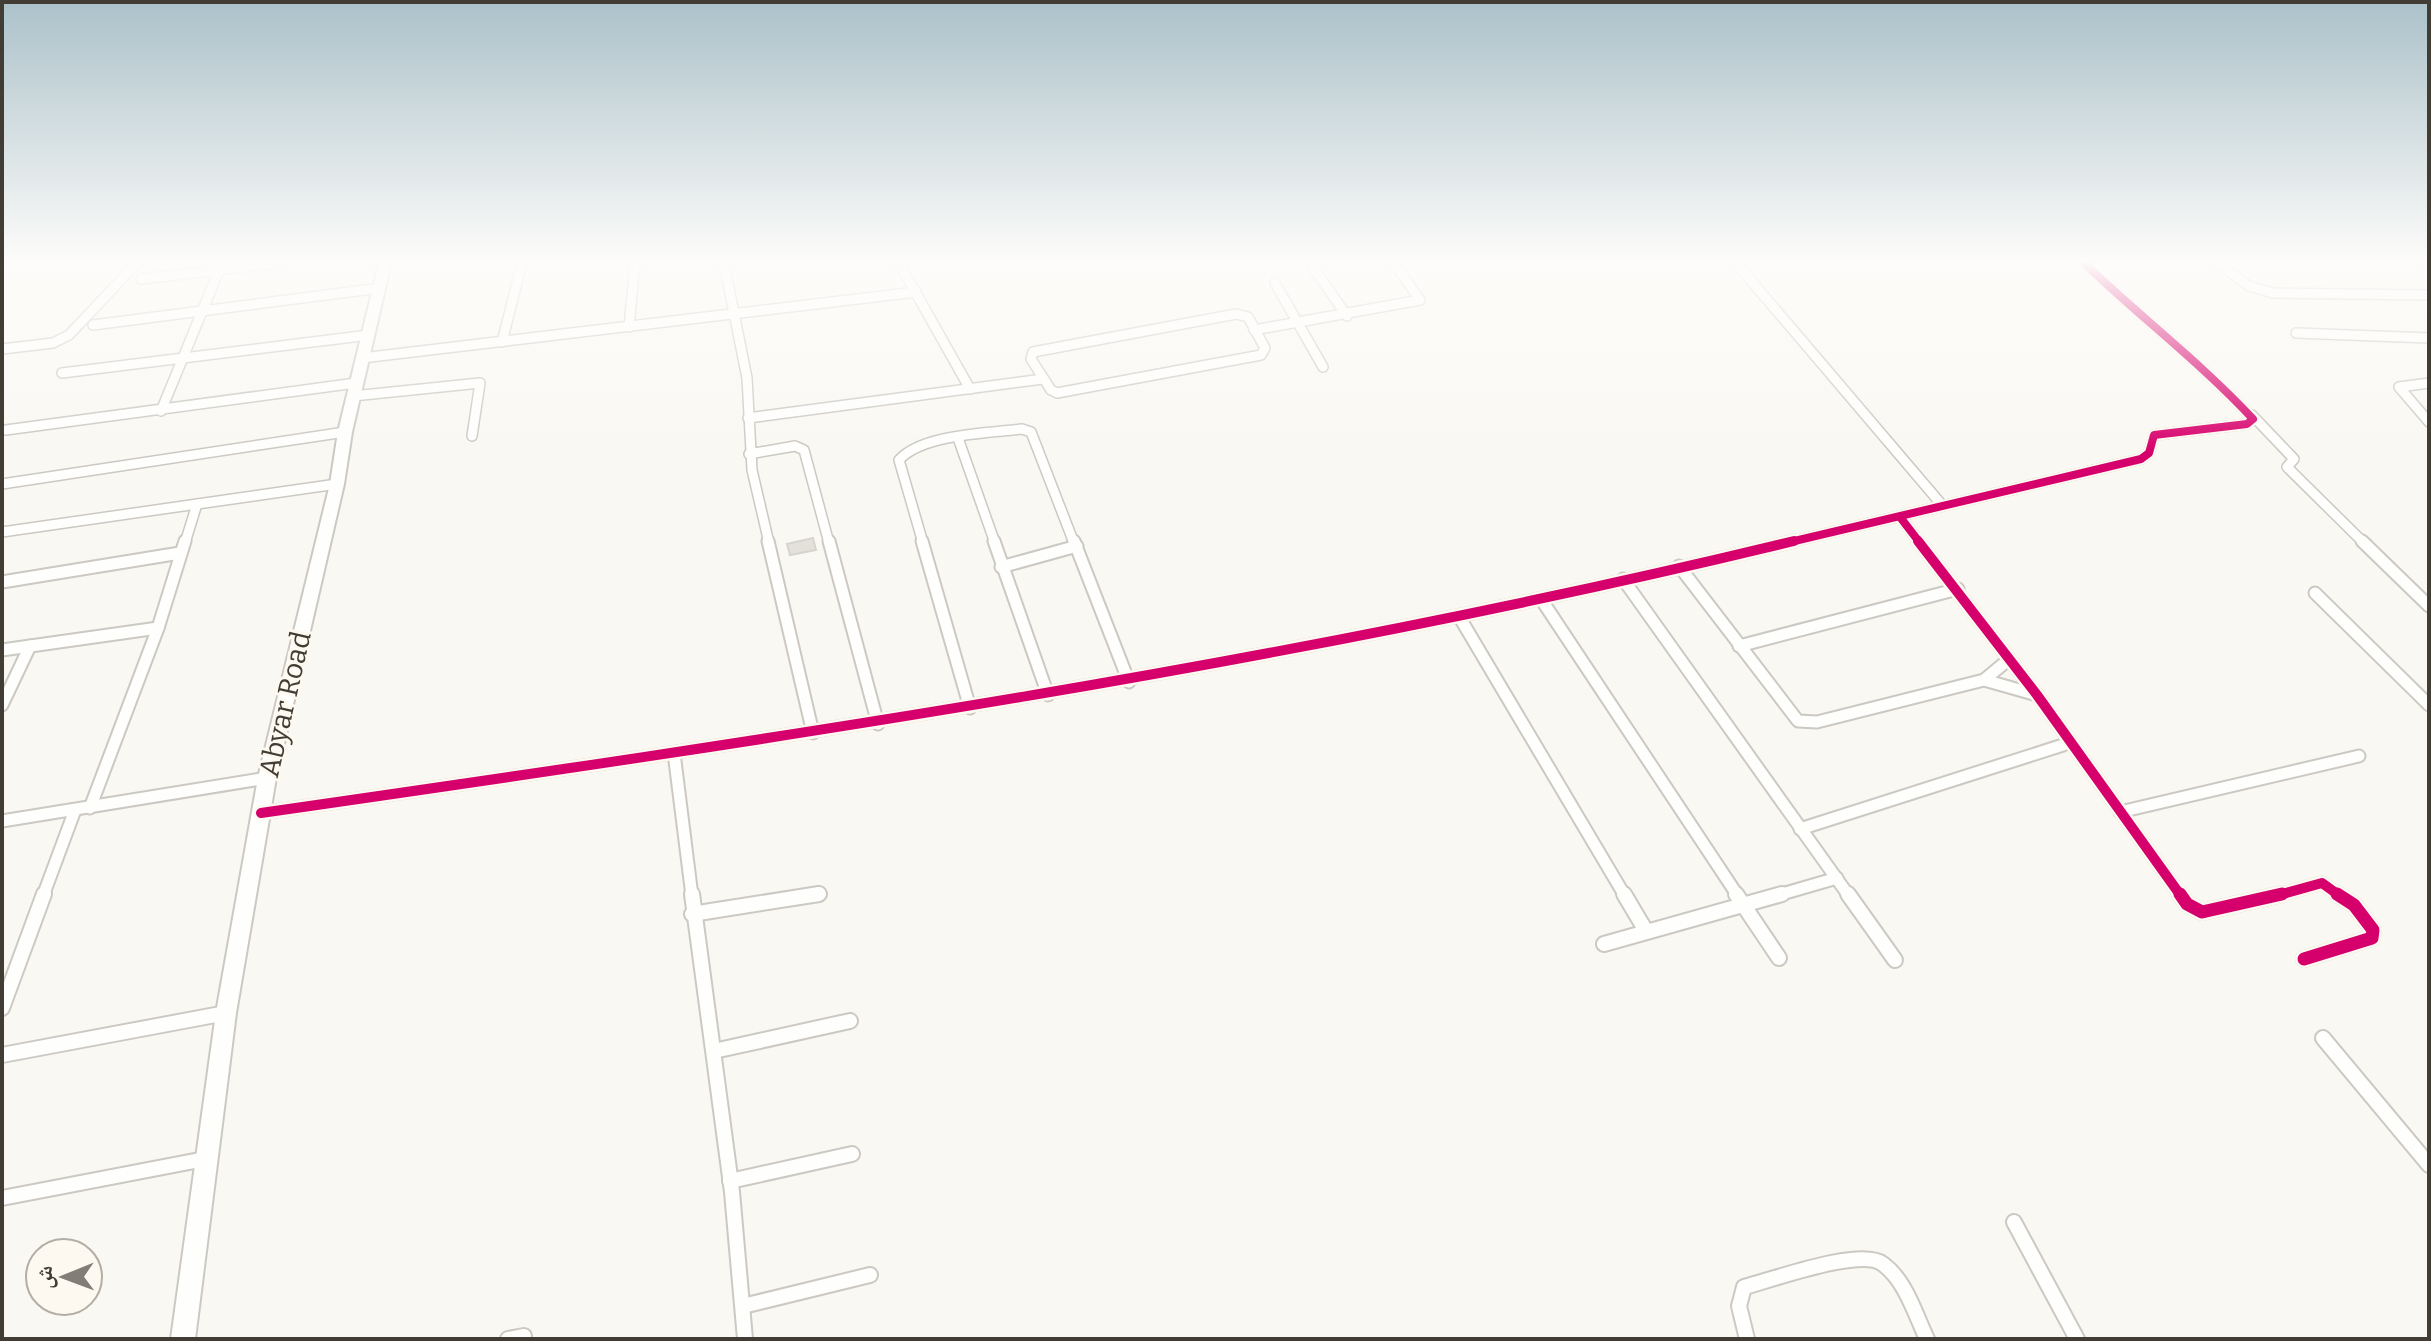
<svg xmlns="http://www.w3.org/2000/svg" width="2431" height="1341" font-family="Bitter,'Noto Naskh Arabic',serif">
<style>
.building{fill:#e4e1da;stroke:#d7d4ce;stroke-width:2}
.lines{fill:none;stroke-linecap:round;stroke-linejoin:round}
.street-far2-casing{stroke:#ccc9c3;stroke-width:12}
.street-far1-casing{stroke:#ccc9c3;stroke-width:15}
.street-casing{stroke:#ccc9c3;stroke-width:18}
.secondary-casing{stroke:#ccc9c3;stroke-width:4}
.street-far2{stroke:#fefefd;stroke-width:9}
.street-far1{stroke:#fefefd;stroke-width:11}
.street{stroke:#fefefd;stroke-width:14}
.secondary{fill:#fefefd;fill-rule:evenodd}
.cycleway-far2-casing{stroke:#fdf9f0;stroke-width:12}
.cycleway-far1-casing{stroke:#fdf9f0;stroke-width:15}
.cycleway-casing{stroke:#fdf9f0;stroke-width:18}
.cycleway-far2{stroke:#d6006c;stroke-width:8}
.cycleway-far1{stroke:#d6006c;stroke-width:10}
.cycleway{stroke:#d6006c;stroke-width:13}
.labels{text-anchor:middle;dominant-baseline:central;stroke-width:6;stroke-linejoin:round;paint-order:stroke}
.street-label{font-size:28px;fill:#413d34;stroke:#fdf9f0}
</style>
<rect width="100%" height="100%" fill="#faf8f3"/>
<!-- building -->
<path class="building" d="M813,538L816,550L790,555L787,544Z"/>
<g class="lines">
<!-- street-far2 casing -->
<g class="street-far2-casing">
<g id="street-far2">
<path d="M724,263L747,378L752,470L769,543"/>
<path d="M899,263L970,389"/>
<path d="M1736,263L1942,505"/>
<path d="M2218,263L2249,286L2273,293L2429,295"/>
<path d="M2423,263L2429,265"/>
<path d="M1312,266L1347,316"/>
<path d="M141,279L278,263"/>
<path d="M1275,283L1323,367"/>
<path d="M1236,314L1248,317L1265,348L1261,355L1057,393L1051,390L1031,359L1033,352Z"/>
<path d="M93,325L380,288"/>
<path d="M629,327L635,263"/>
<path d="M1254,330L1420,300L1394,263"/>
<path d="M2296,333L2429,338"/>
<path d="M502,342L522,263"/>
<path d="M2,349L53,343L69,335L137,263"/>
<path d="M362,358L916,292"/>
<path d="M62,373L369,335"/>
<path d="M2429,383L2399,387L2429,422"/>
<path d="M353,396L480,383L472,436"/>
<path d="M161,411L222,263"/>
<path d="M2252,415L2294,459L2287,467L2364,543"/>
<path d="M748,418L1043,379"/>
<path d="M6,430L356,383"/>
<path d="M958,438L995,543"/>
<path d="M749,454L795,446L804,450L829,543"/>
<path d="M2,484L345,432"/>
<path d="M1900,517L1920,543"/>
<path d="M2,532L337,484"/>
<path d="M185,543L197,504"/>
<path d="M923,543L899,460C922,434 989,433 1022,429L1031,432L1074,543"/>
<path d="M1786,543L2141,459L2149,453L2154,435L2247,424L2253,419C2201,363 2139,316 2084,263"/>
</g>
</g>
<!-- street-far1 casing -->
<g class="street-far1-casing">
<g id="street-far1">
<path d="M768,541L813,733"/>
<path d="M829,541L878,724"/>
<path d="M922,541L970,708"/>
<path d="M994,541L1048,695"/>
<path d="M1074,541L1129,682"/>
<path d="M1918,541L2037,695L2181,896"/>
<path d="M2362,541L2429,606"/>
<path d="M1679,566L1798,721L1817,722L1984,680L2008,660"/>
<path d="M1001,567L1077,546"/>
<path d="M1623,579L1849,896"/>
<path d="M2,582L180,553"/>
<path d="M2315,593L2429,705"/>
<path d="M1541,599L1738,896"/>
<path d="M1460,618L1625,896"/>
<path d="M1739,646L1958,589"/>
<path d="M2,650L158,628"/>
<path d="M1984,680L2037,695"/>
<path d="M2,705L30,646"/>
<path d="M674,753L692,896"/>
<path d="M90,808L158,628L185,541"/>
<path d="M2120,812L2359,756"/>
<path d="M261,813C775,739 1289,664 1794,541"/>
<path d="M2,821L267,778"/>
<path d="M1800,829L2063,745"/>
<path d="M43,896L75,810"/>
<path d="M809,896L819,894"/>
<path d="M1775,896L1837,878"/>
<path d="M2275,896L2322,883L2340,896"/>
</g>
</g>
<!-- street casing -->
<g class="street-casing">
<g id="street">
<path d="M692,894L732,1192L745,1339"/>
<path d="M1624,894L1646,931"/>
<path d="M1736,894L1779,958"/>
<path d="M1848,894L1895,960"/>
<path d="M2180,894L2187,904L2202,912L2282,894"/>
<path d="M692,914L819,894"/>
<path d="M1604,944L1782,894"/>
<path d="M2304,959L2372,938L2373,930L2354,905L2337,894"/>
<path d="M2,1008L44,894"/>
<path d="M2323,1038L2429,1165"/>
<path d="M714,1051L850,1021"/>
<path d="M2,1055L226,1013"/>
<path d="M730,1181L852,1154"/>
<path d="M2,1198L205,1159"/>
<path d="M2014,1222L2077,1339"/>
<path d="M743,1306L870,1275"/>
<path d="M508,1339L524,1336"/>
<path d="M1747,1339L1739,1306L1744,1287C1772,1280 1861,1247 1883,1264C1906,1281 1915,1314 1927,1339"/>
</g>
</g>
<!-- secondary casing -->
<g class="secondary-casing">
<path id="secondary" d="M379,263H391L352,432L344,484L276,778L236,1013L195,1339H171L216,1013L258,778L330,484L338,432Z"/>
</g>
<!-- street-far2 -->
<use href="#street-far2" class="street-far2"/>
<!-- street-far1 -->
<use href="#street-far1" class="street-far1"/>
<!-- street -->
<use href="#street" class="street"/>
<!-- secondary -->
<use href="#secondary" class="secondary"/>
<!-- cycleway-far2 casing -->
<g class="cycleway-far2-casing">
<g id="cycleway-far2">
<path d="M1900,517L1920,543"/>
<path d="M1786,543L2141,459L2149,453L2154,435L2247,424L2253,419C2201,363 2139,316 2084,263"/>
</g>
</g>
<!-- cycleway-far1 casing -->
<g class="cycleway-far1-casing">
<g id="cycleway-far1">
<path d="M1918,541L2037,695L2181,896"/>
<path d="M261,813C775,739 1289,664 1794,541"/>
<path d="M2275,896L2322,883L2340,896"/>
</g>
</g>
<!-- cycleway casing -->
<g class="cycleway-casing">
<g id="cycleway">
<path d="M2180,894L2187,904L2202,912L2282,894"/>
<path d="M2304,959L2372,938L2373,930L2354,905L2337,894"/>
</g>
</g>
<!-- cycleway-far2 -->
<use href="#cycleway-far2" class="cycleway-far2"/>
<!-- cycleway-far1 -->
<use href="#cycleway-far1" class="cycleway-far1"/>
<!-- cycleway -->
<use href="#cycleway" class="cycleway"/>
</g>
<!-- sky -->
<linearGradient id="sky" x2="0" y2="1"><stop stop-color="#abc1c9"/><stop offset="0.58" stop-color="#fdfcfa"/><stop offset="1" stop-color="#fdfcfa" stop-opacity="0"/></linearGradient>
<rect width="2431" height="451" fill="url(#sky)"/>
<g class="labels">
<!-- street labels -->
<g class="street-label">
<text transform="translate(285 704) rotate(-77)">Abyar Road</text>
</g>
</g>
<!-- border -->
<rect width="2431" height="1341" fill="none" stroke="#413d34" stroke-width="8"/>
<!-- north arrow -->
<g transform="translate(64 1277) rotate(269)"><circle r="38" fill="#fdf9f0" stroke="#b2aea5" stroke-width="2"/>
<path d="M0-6L14 30L0 20L-14 30Z" fill="#827e77"/>
<text y="-12" font-size="22" font-weight="bold" text-anchor="middle" fill="#413d34">ش</text>
</g>
</svg>
